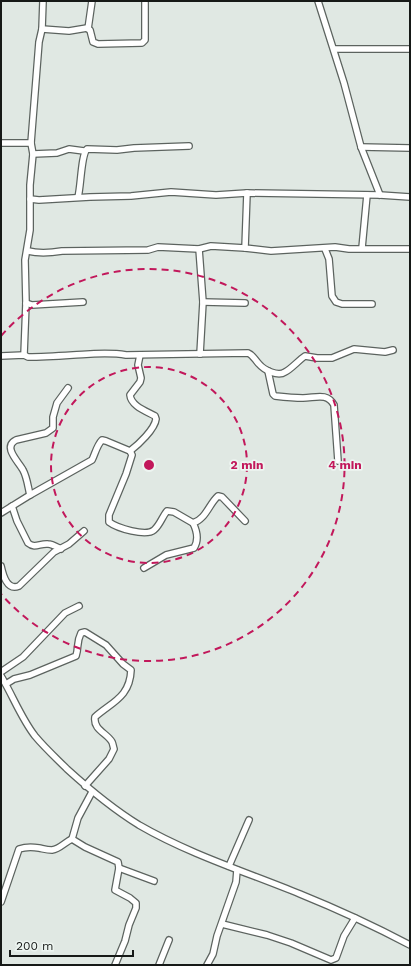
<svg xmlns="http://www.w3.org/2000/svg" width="411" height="966" font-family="'Work Sans',sans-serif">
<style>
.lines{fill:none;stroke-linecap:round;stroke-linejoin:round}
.minor-casing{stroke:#5c635f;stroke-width:8}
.minor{stroke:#fff;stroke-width:5.5}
.ring{fill:none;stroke:#c2185b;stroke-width:2;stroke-dasharray:7 5}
.centre{fill:#c2185b;stroke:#edf5f1;stroke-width:2}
.ring-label{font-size:12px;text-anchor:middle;font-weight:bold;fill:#c2185b;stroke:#edf5f1;stroke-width:3.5;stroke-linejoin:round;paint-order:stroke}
</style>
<rect width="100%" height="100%" fill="#e0e8e3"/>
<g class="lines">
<!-- minor casing -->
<g class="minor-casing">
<g id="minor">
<path d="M318,1L344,83L361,147L380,195"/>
<path d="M42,29L69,31L87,28L90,30L93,42L98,44L142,43L145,40V1"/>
<path d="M88,29L92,1"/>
<path d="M334,49H410"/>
<path d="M1,143H31"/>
<path d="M361,147L410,148"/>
<path d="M33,154L57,153L69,149L84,151"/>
<path d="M247,193L245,248L271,251L335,247L349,249H410"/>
<path d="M78,197C81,187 81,155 87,149L117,150L134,148L189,146"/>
<path d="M30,199L39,200L90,197L131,196L171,192L216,195L247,193L380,195L410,197"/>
<path d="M362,248L367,195"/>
<path d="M199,249L203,302L200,354"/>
<path d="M325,249L329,259L332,296L336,302L342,304H372"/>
<path d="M28,251C40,254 50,253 62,251L148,250L158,247L199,249L211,246L245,248"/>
<path d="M203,302L245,303"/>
<path d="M26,303L32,305L83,302"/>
<path d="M24,355L26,303L25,260L30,230V185L33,154L31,143L39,42L42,29L43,1"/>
<path d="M1,356L24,355L28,357C43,357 58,356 73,355C91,354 108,352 126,355L248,353C253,355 255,360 259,364C264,370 278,377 285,372C290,370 299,360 305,356L317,358H332L354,349L385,352L393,350"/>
<path d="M268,371L273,394L275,396C284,397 294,398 303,398C315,398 327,392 334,405L338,461"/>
<path d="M130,451C138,445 155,429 156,419L155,416C146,411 131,406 130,395L140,382L141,378L138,365L140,355"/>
<path d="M30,495C28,487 27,477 23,470C19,462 2,447 16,440L46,433L53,428V417L57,403L68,388"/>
<path d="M12,506L17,521L28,543C35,549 40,543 48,544C52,544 57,547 61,549"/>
<path d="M1,513L30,495L92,460C95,454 97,445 102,440L106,441L130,451L132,455L126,474L109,515V522C117,528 146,537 154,530C160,525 162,517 167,511L174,512L193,523C197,531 199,540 194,548L166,555L144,568"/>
<path d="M193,523C206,519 209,504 218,496L222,497L245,521"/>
<path d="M1,566C3,575 7,591 19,586L54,552L69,544L84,531"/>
<path d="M1,672L23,657L65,613L79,606"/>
<path d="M1,676C13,696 21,718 35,736C45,748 56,758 67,769C89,789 113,809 139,825C189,854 246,872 300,894C337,909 374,926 410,945"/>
<path d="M6,684L14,679L30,675L76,656C79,647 76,643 81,633L85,632L106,645L123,664L131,670C130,697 112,702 95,717C93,730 107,733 112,742C113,744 113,746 114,749L109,759L85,786"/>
<path d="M92,792L78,818L72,839L85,847L118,862L119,868L115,890L130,898L136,903V908L129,925L125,941L115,965"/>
<path d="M229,866L249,820"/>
<path d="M119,868L154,881"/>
<path d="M1,902L19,849C25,847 33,847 39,848C44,849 47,850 52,850C60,849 65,842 72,839"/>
<path d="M222,924L267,935L291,943L331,960L336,958L344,936L355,918"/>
<path d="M159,965L169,940"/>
<path d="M207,965L213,954L217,936L236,882L237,870"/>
</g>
</g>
<!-- minor -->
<use href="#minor" class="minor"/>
</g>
<!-- distance rings -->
<g class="ring">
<circle cx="149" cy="465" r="98"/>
<path d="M1 336A196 196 0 1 1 1 594"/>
</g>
<circle cx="149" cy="465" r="6" class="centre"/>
<g class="ring-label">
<text x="247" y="469">2 min</text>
<text x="345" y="469">4 min</text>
</g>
<!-- border -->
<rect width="411" height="966" fill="none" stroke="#161917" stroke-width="4"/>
<!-- scale -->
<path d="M10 950v6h123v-6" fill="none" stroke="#161917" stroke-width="2"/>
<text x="16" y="950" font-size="12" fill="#161917" stroke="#edf5f1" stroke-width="3" paint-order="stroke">200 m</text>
</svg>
